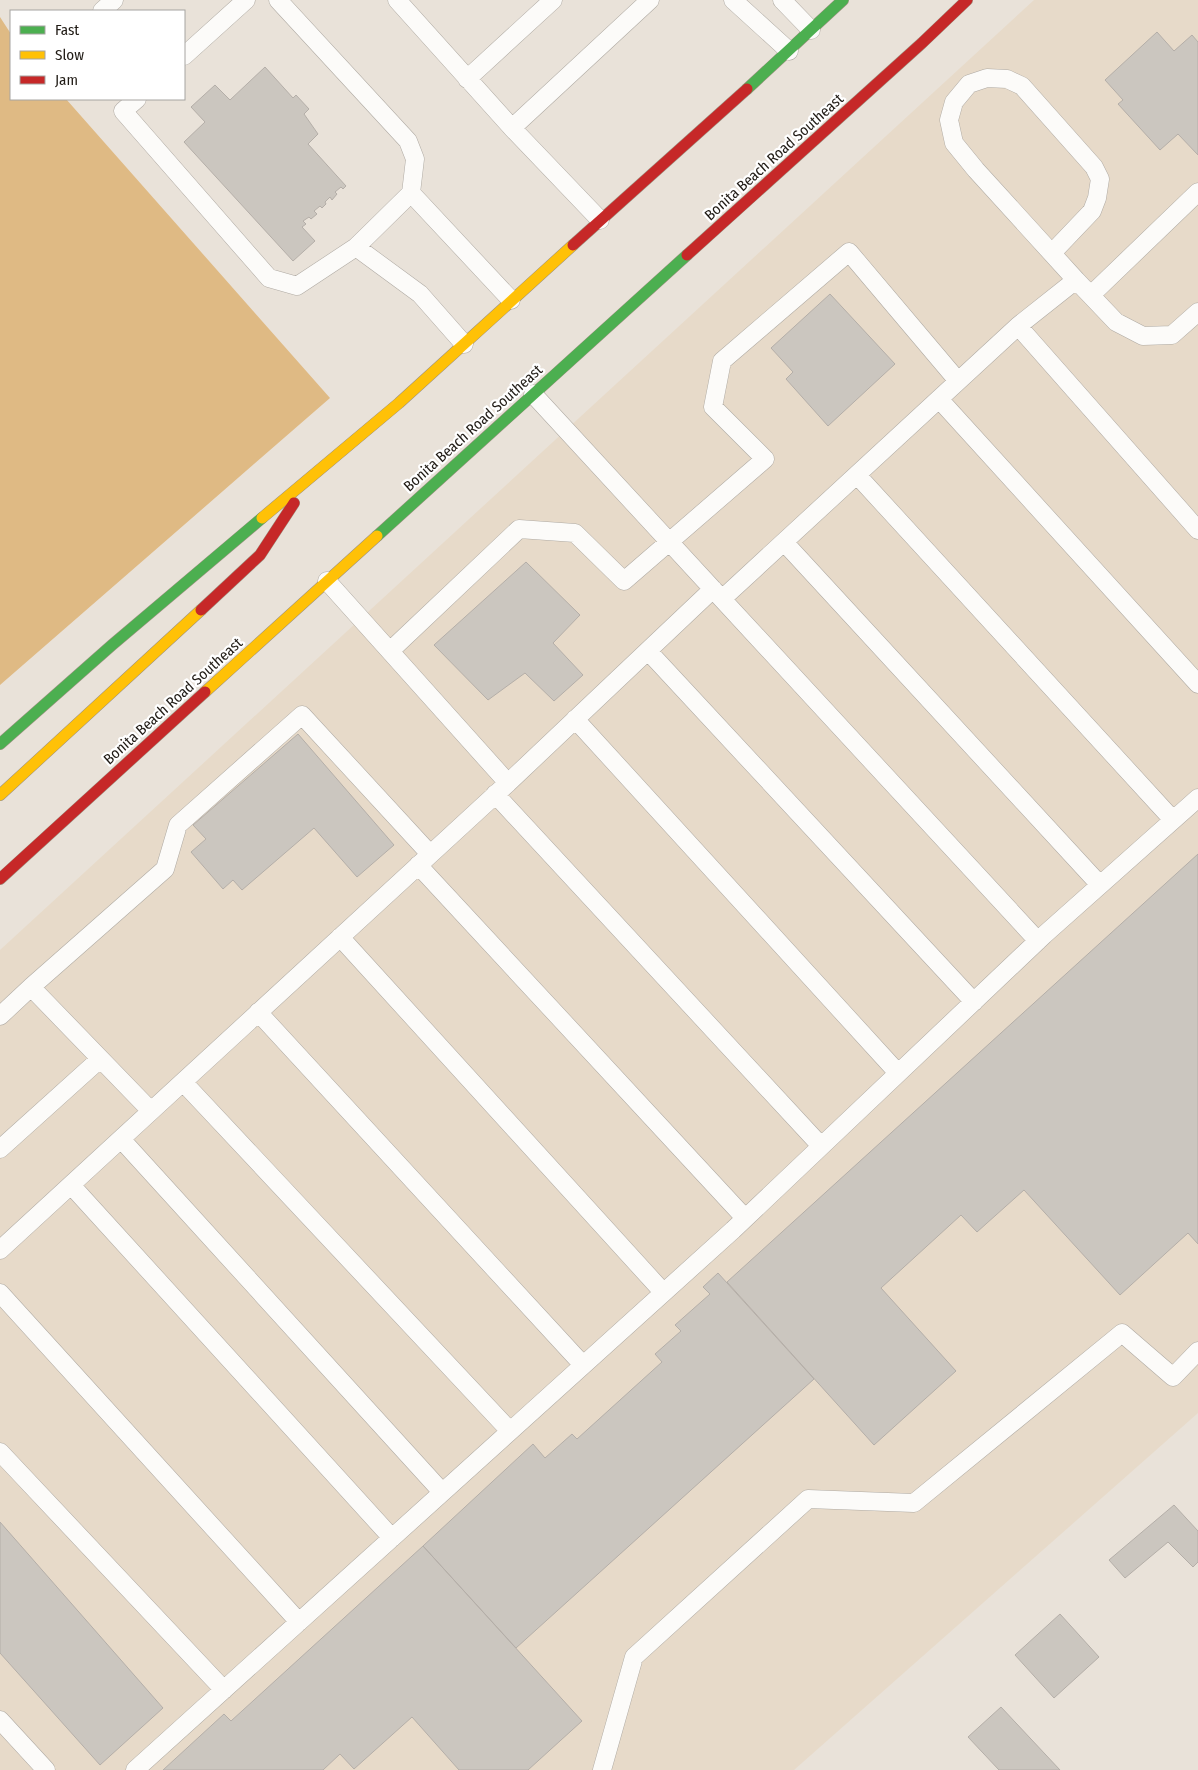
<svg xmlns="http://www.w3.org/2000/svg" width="1198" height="1770" viewBox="0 0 1198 1770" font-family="'Fira Sans Condensed',sans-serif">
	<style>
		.built { fill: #e7dac9 }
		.forest { fill: #dfba84 }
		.building { fill: #cbc6bf; stroke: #b4aea8 }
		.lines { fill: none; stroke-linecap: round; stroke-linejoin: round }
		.lane-casing { stroke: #afaaa3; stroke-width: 19 }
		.fast-casing { stroke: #9d9282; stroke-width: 12 }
		.slow-casing { stroke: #9d9282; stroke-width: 12 }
		.jam-casing { stroke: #9d9282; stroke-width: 12 }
		.lane { stroke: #fcfbf9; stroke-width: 18 }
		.fast { stroke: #4caf50; stroke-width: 11 }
		.slow { stroke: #ffc107; stroke-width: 11 }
		.jam { stroke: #c62828; stroke-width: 11 }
		.labels { text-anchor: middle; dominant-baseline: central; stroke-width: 4.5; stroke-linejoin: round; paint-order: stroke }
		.street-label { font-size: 15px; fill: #201b15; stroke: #fff }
	</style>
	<rect width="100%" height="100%" fill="#e9e2d9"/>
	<path class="built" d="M1034,0H1198V1413L794,1770H0V950Z"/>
	<path class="forest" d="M0,17L11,34V99H66L330,398L0,685Z"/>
	<path class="building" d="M1157,32L1174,51L1192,35L1198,42V155L1178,134L1160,150L1118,104L1123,100L1105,80Z
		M265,67L293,98L296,95L309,109L304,114L318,134L308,144L346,186L343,189L341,187L335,192L337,194L332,200L330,197L325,202L326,204L322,208L320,206L314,211L317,214L311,219L309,217L303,221L306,224L302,227L315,241L293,261L184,142L205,122L191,107L215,85L230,100Z
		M830,294L895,364L828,426L786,379L793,372L771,348Z
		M526,562L580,615L553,643L583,675L554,701L525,673L488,700L434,645Z
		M298,734L394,845L357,877L314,828L242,890L233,880L223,889L191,852L206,839L193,825Z
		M1198,854V1244L1188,1233L1120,1295L1024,1190L977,1232L961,1215L881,1288L956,1371L874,1445L727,1282Z
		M718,1273L814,1379L516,1648L423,1546L533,1444L545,1458L572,1434L577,1439L662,1362L655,1354L681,1331L675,1325L710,1294L703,1287Z
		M1174,1505L1198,1531V1562L1193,1567L1168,1542L1125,1578L1109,1560Z
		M0,1522L163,1708L100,1765L0,1653Z
		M423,1546L582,1721L528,1770H459L412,1717L354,1769L340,1754L323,1770H163L224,1714L231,1721Z
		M1060,1614L1099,1657L1054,1698L1015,1655Z
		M1001,1707L1060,1770H999L968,1737Z"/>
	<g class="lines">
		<g class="lane-casing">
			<path id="lane" d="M278,0L408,141L415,159L411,193L511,300
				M397,0L512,128L600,220
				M733,0L789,51
				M782,0L811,30
				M102,11L114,0
				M184,56L246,0
				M467,79L553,0
				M137,99L123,111L269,278L297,286L356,247L420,294L464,344
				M512,128L650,0
				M356,247L411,193
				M1052,253L1092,211L1097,198L1100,179L1094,167L1022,86L1007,79L987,78L969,84L954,102L949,120L954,143L976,170L1076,280
				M1091,295L1198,192
				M1018,326L1198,530
				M533,394L722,599L1018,326L1076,280L1116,322L1143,336L1172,335L1198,312
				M939,399L1198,684
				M857,475L1173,820
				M784,542L1100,885
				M722,599L1038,941
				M390,651L519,529L575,533L624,581L765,459L713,407L722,361L849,252L958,381
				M648,651L974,1002
				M575,719L898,1073
				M508,783L713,589
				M495,794L821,1146
				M418,865L745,1218
				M340,937L663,1292
				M258,1012L583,1365
				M0,1016L31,987
				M183,1082L510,1431
				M151,1111L31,987L165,869L178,825L302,715L430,854
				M121,1139L442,1492
				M0,1149L100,1059
				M71,1185L392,1538
				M0,1250L508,783L327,581
				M0,1293L299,1622
				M0,1452L224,1690
				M0,1720L46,1770
				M135,1770L733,1230L1044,935L1198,798
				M602,1770L634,1657L808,1499L914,1503L1122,1333L1173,1377L1198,1351"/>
		</g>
		<g class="fast-casing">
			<path id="fast" d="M747,89L843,0
				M377,536L687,255
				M0,744L112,645L262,518"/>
		</g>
		<g class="slow-casing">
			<path id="slow" d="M262,518L399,403L573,245
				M205,692L377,536
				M0,795L201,610"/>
		</g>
		<g class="jam-casing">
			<path id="jam" d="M573,245L747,89
				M687,255L922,43L967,0
				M201,610L260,555L294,503
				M0,879L205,692"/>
		</g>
		<use href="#lane" class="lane"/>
		<use href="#fast" class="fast"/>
		<use href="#slow" class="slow"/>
		<use href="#jam" class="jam"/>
	</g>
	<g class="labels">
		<g class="street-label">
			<text transform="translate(774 157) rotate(-42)">Bonita Beach Road Southeast</text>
			<text transform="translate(473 428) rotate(-42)">Bonita Beach Road Southeast</text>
			<text transform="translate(173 701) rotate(-42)">Bonita Beach Road Southeast</text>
		</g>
	</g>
	<rect x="10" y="10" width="175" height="90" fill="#ffffff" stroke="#a6a4a1"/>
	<rect x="20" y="26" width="25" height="8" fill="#4caf50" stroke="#a6a4a1"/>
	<text x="55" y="35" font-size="15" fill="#201b15">Fast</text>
	<rect x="20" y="51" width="25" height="8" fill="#ffc107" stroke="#a6a4a1"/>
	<text x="55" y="60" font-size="15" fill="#201b15">Slow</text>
	<rect x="20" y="76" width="25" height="8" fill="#c62828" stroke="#a6a4a1"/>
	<text x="55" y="85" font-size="15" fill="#201b15">Jam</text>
</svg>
